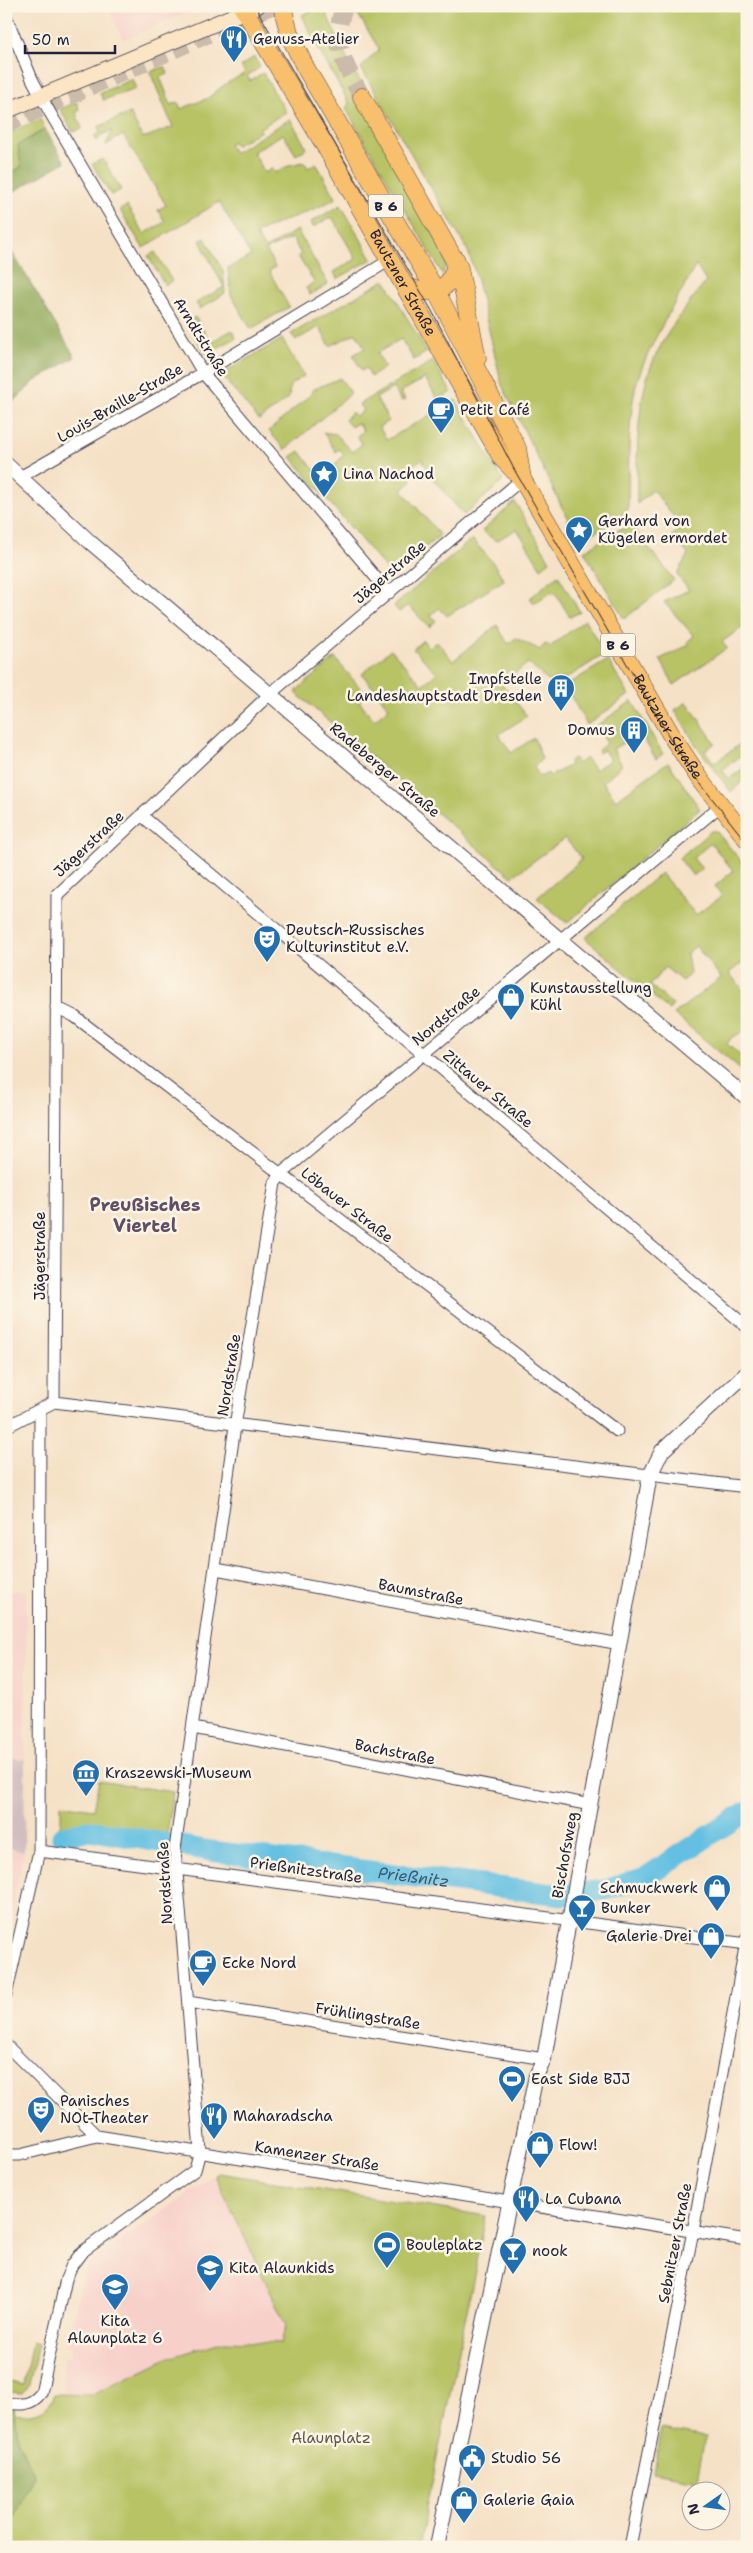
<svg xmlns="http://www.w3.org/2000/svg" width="753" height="2553" viewBox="0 0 753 2553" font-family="'Shantell Sans',sans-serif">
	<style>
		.built { fill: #f7d0c9 }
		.industrial { fill: #d2bec1 }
		.green { fill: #b7c365; stroke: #6c7250 }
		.forest { fill: #91a95a; stroke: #5a664a }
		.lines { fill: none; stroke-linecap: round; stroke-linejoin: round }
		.river { stroke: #64c0e2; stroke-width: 21 }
		.secondary-tunnel { stroke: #cbbbaa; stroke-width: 15; stroke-dasharray: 15 8; stroke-linecap: butt }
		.primary-tunnel { stroke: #cbbbaa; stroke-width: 18; stroke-dasharray: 18 9; stroke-linecap: butt }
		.minor-casing { stroke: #423f50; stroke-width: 13 }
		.tertiary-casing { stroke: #423f50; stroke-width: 16 }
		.secondary-casing { stroke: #423f50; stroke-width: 17 }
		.primary-casing { stroke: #423f50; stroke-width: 19 }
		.minor { stroke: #fff; stroke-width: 11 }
		.tertiary { stroke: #fff; stroke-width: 14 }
		.secondary { stroke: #fce5c4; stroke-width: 15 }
		.primary { stroke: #f8bf6c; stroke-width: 18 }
		.tram { stroke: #22223b; stroke-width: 1 }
		.labels { text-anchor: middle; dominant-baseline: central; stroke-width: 5; stroke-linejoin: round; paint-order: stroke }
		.shield { fill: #fcf5e5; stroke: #63616e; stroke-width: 1 }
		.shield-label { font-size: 14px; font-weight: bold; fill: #22223b }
		.poi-label { font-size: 15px; fill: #22223b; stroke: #fcf5e5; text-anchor: start }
		.street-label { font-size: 15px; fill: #22223b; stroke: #fcf5e5 }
		.park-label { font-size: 15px; fill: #565a4a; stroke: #fcf5e5 }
		.water-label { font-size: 16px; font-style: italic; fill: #395975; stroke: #fcf5e5 }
		.quarter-label { font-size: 18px; font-weight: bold; fill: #614d66; stroke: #fcf5e5 }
	</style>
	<rect width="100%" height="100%" fill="#fcf5e5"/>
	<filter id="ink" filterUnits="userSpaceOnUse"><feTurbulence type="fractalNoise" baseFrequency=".02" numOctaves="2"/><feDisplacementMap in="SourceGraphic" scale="10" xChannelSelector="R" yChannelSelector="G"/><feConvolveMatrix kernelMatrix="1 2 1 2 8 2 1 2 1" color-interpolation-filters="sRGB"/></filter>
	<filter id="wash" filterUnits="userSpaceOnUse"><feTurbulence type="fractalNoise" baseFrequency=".0096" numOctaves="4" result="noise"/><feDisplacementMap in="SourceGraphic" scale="20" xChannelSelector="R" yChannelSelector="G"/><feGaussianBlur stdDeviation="1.12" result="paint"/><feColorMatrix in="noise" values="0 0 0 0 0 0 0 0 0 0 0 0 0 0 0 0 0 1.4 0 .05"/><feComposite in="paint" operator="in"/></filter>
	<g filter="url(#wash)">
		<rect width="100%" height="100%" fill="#f5e1c6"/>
		<path class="built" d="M108,6H201L123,40Z
			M6,1591H26L25,1760L6,1758Z
			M6,1847L24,1852L9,1918L6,1917Z
			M215,2175L286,2325L281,2343L224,2341L166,2359L90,2395L65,2394L63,2384L64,2357L70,2358L73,2347L67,2345L83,2276L90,2263Z"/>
		<path class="industrial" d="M6,1758L25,1760L24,1852L6,1847Z"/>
		<path class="green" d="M323,6L345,55L366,91L445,256L446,263L443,275L346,109L349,103L315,43L302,15Z
			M353,6H747V624L722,642L727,648L674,685L660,659L689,645L687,642L694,636L664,602L689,590L677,575L688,554L672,536L682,527L653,490L637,504C637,465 636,424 645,386C654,347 681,312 706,282L696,265C676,302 652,339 638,378C627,413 629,472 628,509L625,514L579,542L502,385L476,276L468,251L361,68L379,49Z
			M254,57L260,67L247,76L250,81L263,73L286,112L260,128L261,131L235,146L233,142L229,144L234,153L290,119L307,148L296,155L283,134L253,152L265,173L273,168L276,173L290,165L304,162L308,168L316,163L336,198C311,213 282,219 256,234L265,249L297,230L328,284L310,295L306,288L314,282L298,256L301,254L292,238L266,250L275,267L269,271L289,307L251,329L231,295L228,268L251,256L219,202L143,248L120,210L127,206L144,234L165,222L158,210L166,205L123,135L106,145L112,131L103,134L97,141L94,136L100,133L98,127L130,113L142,137H146L173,127L150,72L165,66L168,74L160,77L171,105L178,102L181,109L208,98L224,85L245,73L241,66Z
			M132,79L136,89L103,100L100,93Z
			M77,102L79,110L76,112L82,129L73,132L60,109Z
			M40,119L45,129L19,145L21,167L6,177V134Z
			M103,159L121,190L111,195L92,164Z
			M341,205L372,259L337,279L334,272L356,259L332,217L313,227L311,222Z
			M205,238L223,271L225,293L200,309L196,303L224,287L200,241Z
			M155,252L172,281L165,285L148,256Z
			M385,280L427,352L414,360L401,339L377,353L385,367L371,377L366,368L362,371L353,355L365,348L356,333L330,346L319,327L296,340L291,334Z
			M195,317L211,342L232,330L236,338L206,354L187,322Z
			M282,339L304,376L290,385L289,398L259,420L222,376L223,373Z
			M433,361L451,392L438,400L425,378L401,392L405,400L401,401L393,388L376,398L389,421L379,427L387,440L456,400L503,481L464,515L433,479L422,459L405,470L412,481L402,490L440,535L392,576L291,457L300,451L314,470L316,469L321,475L329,468L331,470L344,454L339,449L336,452L323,432L336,434L352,452L362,444L357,436L363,431L358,423L351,427L345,420L352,412L356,416L363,411L359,404Z
			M340,378L351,393L285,450L269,431L311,394L312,390Z
			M515,502L550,561L541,568L517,529L496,541L482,531Z
			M632,526L674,580L624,619L584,551L619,530Z
			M472,539L494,564L504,580L447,616L439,608L431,615L436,621L429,627L408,605L399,612L394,606Z
			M558,575L580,612L570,617L556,594L552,592L534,603L530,598Z
			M585,620L605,654L565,679L548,681L528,663L502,684L527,716L499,734L511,753L534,738L542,759L534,767L540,777L548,773L550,776L570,765L569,761L574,758L578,764L586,758L595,770L610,760L604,750L599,753L598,750L607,743L596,726L632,701L663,754L656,759L640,733L613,749L622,765L603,782L616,800L668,762L700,809L567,923L537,898L582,859L565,838L512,877L297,694V690L335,658L366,695L359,701L374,720L389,708L362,674L391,649L422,685L437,673L413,649L423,640L429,648L437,641L453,661L497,625L508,644L516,638L540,650L545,644L551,646Z
			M608,660L629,695L587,725L565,686Z
			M687,702L715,743L705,751L714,763L747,739V751L722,770L729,779L747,765V777L731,792L696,745L675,710Z
			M711,831H716L747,868V959L729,973L747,994V1030L732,1037L727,1044L747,1061V1075L674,1014L721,978L696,946L687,953L690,974L682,981L665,967L650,985L673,1005L669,1010L585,938L661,873L696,915L722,896L715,886L733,871L711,843L693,858L702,869L693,876L679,858Z
			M99,1781L173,1792L167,1835L88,1824L59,1834L57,1832L61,1823V1804L93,1809Z
			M219,2173L486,2216L419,2547H6V2414C27,2415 45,2417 54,2394L90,2395L166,2359L224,2341L281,2343L286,2325L215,2175Z
			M32,2342L38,2344L29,2385L22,2393L6,2392V2381L23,2385Z
			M661,2429L705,2437L697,2480L653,2472Z"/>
		<path class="forest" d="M45,129L65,162L6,196V177L21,167L18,145Z
			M6,242L75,357L35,381L6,409Z
			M6,2406L14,2407L19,2443L34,2475L6,2537Z"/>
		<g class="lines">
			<path class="river" id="s1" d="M62,1837L89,1830L211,1851L561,1895L605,1890L646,1877L747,1811"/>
		</g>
	</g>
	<g filter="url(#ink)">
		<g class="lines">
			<path class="secondary-tunnel" d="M6,126L275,6"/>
			<path class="primary-tunnel" d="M345,6C329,40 346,67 362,97"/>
			<g class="minor-casing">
				<path id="minor" d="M6,16L32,79L49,111L203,373L389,593
					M20,477L203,373L390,260
					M141,815L747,1327
					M56,1007L74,1016L617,1431
					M54,1402L57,895L270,694L522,479
					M6,1427L54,1402L747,1487
					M216,1569L620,1644
					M193,1728L591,1805
					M39,1851L747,1944
					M6,1995L39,1851L40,1411
					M188,2002L544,2059
					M6,2045L97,2136
					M6,2155H20L97,2136L747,2240
					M6,2403C21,2405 31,2406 41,2393L66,2279L72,2265L82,2252L195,2170L200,2151L175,1849L235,1426L275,1183L282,1173L720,806
					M630,2547L693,2231L747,1937"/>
			</g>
			<g class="tertiary-casing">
				<path id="tertiary" d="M6,464L90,542L747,1098
					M437,2547L536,2076L544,2059L650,1475L662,1451L747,1373"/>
			</g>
			<g class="secondary-casing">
				<path id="secondary" d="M6,111L257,6"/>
			</g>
			<g class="primary-casing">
				<g id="primary">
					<path id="s2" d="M242,6L327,149L502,458L522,479L673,738L698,776L747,839"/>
					<path d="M282,6L290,36L305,67L436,291L517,448L522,479"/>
					<path d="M362,97L459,268L477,358"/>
					<path d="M404,285C430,298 453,292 456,260"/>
				</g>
			</g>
			<use href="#minor" class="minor"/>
			<use href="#tertiary" class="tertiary"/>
			<use href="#secondary" class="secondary"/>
			<use href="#primary" class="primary"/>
			<path class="tram" d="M255,6L432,311L515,471L671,740L696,778L747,843"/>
		</g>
	</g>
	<defs>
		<g id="restaurant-pin" transform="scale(1.4375)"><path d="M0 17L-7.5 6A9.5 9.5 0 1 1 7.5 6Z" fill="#1f6fb2" stroke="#fcf5e5"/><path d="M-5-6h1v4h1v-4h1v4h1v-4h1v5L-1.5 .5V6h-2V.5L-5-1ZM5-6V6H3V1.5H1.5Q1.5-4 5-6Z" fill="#fff"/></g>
		<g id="cafe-pin" transform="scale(1.4375)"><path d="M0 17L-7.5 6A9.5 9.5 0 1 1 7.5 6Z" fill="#1f6fb2" stroke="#fcf5e5"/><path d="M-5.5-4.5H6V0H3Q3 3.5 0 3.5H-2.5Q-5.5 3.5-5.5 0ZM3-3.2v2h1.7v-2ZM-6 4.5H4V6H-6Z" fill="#fff"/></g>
		<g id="sight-pin" transform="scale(1.4375)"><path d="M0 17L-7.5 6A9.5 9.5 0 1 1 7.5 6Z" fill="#1f6fb2" stroke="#fcf5e5"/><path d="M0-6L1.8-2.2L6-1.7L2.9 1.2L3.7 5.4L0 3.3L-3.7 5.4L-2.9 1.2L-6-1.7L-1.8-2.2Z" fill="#fff"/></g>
		<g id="building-pin" transform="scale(1.4375)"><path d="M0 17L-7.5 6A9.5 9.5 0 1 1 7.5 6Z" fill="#1f6fb2" stroke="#fcf5e5"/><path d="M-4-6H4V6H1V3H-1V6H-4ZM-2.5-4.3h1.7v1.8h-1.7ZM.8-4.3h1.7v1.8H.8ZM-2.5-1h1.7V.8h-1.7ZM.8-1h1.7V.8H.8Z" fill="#fff"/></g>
		<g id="theatre-pin" transform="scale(1.4375)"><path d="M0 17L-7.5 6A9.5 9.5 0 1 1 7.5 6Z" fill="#1f6fb2" stroke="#fcf5e5"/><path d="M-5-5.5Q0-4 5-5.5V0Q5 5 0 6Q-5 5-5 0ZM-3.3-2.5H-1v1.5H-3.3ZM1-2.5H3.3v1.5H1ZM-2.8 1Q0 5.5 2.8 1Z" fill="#fff"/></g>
		<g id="shop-pin" transform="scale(1.4375)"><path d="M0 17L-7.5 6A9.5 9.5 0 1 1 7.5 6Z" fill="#1f6fb2" stroke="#fcf5e5"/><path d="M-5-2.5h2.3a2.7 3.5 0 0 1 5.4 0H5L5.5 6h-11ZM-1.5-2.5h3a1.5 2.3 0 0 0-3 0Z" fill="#fff"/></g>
		<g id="museum-pin" transform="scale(1.4375)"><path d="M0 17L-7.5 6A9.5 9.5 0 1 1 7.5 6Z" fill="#1f6fb2" stroke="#fcf5e5"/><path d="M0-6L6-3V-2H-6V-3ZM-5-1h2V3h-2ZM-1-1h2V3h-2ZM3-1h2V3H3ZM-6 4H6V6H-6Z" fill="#fff"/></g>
		<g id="bar-pin" transform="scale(1.4375)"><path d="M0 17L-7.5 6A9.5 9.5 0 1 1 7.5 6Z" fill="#1f6fb2" stroke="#fcf5e5"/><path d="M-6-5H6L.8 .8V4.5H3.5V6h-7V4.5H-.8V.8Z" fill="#fff"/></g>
		<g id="stadium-pin" transform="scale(1.4375)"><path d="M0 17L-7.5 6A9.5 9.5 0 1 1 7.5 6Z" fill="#1f6fb2" stroke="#fcf5e5"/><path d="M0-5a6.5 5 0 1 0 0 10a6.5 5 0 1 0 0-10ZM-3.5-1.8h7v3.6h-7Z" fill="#fff"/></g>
		<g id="school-pin" transform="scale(1.4375)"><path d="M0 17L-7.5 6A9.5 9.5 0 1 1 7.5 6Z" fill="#1f6fb2" stroke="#fcf5e5"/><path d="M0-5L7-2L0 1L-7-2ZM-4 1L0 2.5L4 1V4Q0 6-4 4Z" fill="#fff"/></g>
		<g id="civic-pin" transform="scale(1.4375)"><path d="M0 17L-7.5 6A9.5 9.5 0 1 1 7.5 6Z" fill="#1f6fb2" stroke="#fcf5e5"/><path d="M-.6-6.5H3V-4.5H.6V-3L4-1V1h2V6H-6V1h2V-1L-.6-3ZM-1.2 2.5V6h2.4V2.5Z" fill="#fff"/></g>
	</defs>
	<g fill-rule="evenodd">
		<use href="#restaurant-pin" x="234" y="39"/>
		<use href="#cafe-pin" x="441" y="410"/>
		<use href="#sight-pin" x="324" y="474"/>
		<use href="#sight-pin" x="579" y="530"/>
		<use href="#building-pin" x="561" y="688"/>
		<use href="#building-pin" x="634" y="730"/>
		<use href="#theatre-pin" x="267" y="939"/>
		<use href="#shop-pin" x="511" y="997"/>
		<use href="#museum-pin" x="86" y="1773"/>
		<use href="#shop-pin" x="717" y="1888"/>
		<use href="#bar-pin" x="582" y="1908"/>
		<use href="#shop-pin" x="711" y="1936"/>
		<use href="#cafe-pin" x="203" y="1963"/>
		<use href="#stadium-pin" x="512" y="2079"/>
		<use href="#theatre-pin" x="41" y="2110"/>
		<use href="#restaurant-pin" x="214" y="2116"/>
		<use href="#shop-pin" x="540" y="2145"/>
		<use href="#restaurant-pin" x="526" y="2199"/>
		<use href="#stadium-pin" x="387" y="2245"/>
		<use href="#bar-pin" x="513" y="2251"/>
		<use href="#school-pin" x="210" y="2268"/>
		<use href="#school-pin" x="115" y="2287"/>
		<use href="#civic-pin" x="472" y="2458"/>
		<use href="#shop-pin" x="464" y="2500"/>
	</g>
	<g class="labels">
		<g class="shield">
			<rect x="368.5" y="194.5" width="35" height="23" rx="4"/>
			<rect x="600.5" y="633.5" width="35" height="23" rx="4"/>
		</g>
		<g class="shield-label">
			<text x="386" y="206">B 6</text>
			<text x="618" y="645">B 6</text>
		</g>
		<g class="poi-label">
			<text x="253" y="39">Genuss-Atelier</text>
			<text x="460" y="410">Petit Café</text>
			<text x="343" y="474">Lina Nachod</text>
			<text x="598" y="521">Gerhard von<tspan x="598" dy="17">Kügelen ermordet</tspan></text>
			<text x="542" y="679" text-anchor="end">Impfstelle<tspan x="542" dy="17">Landeshauptstadt Dresden</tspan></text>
			<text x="615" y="730" text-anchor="end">Domus</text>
			<text x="286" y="930">Deutsch-Russisches<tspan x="286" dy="17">Kulturinstitut e.V.</tspan></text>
			<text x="530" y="988">Kunstausstellung<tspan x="530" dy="17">Kühl</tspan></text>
			<text x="105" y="1773">Kraszewski-Museum</text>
			<text x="698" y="1888" text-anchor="end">Schmuckwerk</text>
			<text x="601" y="1908">Bunker</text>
			<text x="692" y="1936" text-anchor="end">Galerie Drei</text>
			<text x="222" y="1963">Ecke Nord</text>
			<text x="531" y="2079">East Side BJJ</text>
			<text x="60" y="2101">Panisches<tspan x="60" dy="17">NOt-Theater</tspan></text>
			<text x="233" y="2116">Maharadscha</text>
			<text x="559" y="2145">Flow!</text>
			<text x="545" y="2199">La Cubana</text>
			<text x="406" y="2245">Bouleplatz</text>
			<text x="532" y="2251">nook</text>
			<text x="229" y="2268">Kita Alaunkids</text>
			<text x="115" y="2321" text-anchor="middle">Kita<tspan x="115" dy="17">Alaunplatz 6</tspan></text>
			<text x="491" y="2458">Studio 56</text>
			<text x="483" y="2500">Galerie Gaia</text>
		</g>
		<g class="street-label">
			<text stroke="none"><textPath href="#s2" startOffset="320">Bautzner Straße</textPath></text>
			<text transform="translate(201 337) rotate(58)">Arndtstraße</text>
			<text transform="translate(120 403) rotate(-30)">Louis-Braille-Straße</text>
			<text transform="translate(390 572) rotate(-40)">Jägerstraße</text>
			<text stroke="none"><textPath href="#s2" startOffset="838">Bautzner Straße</textPath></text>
			<text transform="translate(385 770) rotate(40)">Radeberger Straße</text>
			<text transform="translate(89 844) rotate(-43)">Jägerstraße</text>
			<text transform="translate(446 1016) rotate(-40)">Nordstraße</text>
			<text transform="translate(488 1089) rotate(40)">Zittauer Straße</text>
			<text transform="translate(347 1205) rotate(38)">Löbauer Straße</text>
			<text transform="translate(40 1256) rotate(-90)">Jägerstraße</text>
			<text transform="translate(229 1375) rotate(-81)">Nordstraße</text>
			<text transform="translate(421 1592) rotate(11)">Baumstraße</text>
			<text transform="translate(395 1752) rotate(11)">Bachstraße</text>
			<text transform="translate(565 1855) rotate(-80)">Bischofsweg</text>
			<text transform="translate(306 1870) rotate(8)">Prießnitzstraße</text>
			<text transform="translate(165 1883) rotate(-93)">Nordstraße</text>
			<text transform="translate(368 2016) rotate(9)">Frühlingstraße</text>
			<text transform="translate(317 2156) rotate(9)">Kamenzer Straße</text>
			<text transform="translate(675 2243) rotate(-79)">Sebnitzer Straße</text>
		</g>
		<g class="park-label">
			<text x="331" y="2438">Alaunplatz</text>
		</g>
		<g class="water-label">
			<text stroke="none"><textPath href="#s1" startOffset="356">Prießnitz</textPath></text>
		</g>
		<g class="quarter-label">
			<text x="145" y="1205">Preußisches<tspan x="145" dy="21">Viertel</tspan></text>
		</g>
	</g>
	<rect width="753" height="2553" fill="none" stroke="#fcf5e5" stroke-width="25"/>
	<g transform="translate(706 2506) rotate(256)"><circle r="24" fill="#fcf5e5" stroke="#a5a1a1"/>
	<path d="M0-4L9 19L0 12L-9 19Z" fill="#1f6fb2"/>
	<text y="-8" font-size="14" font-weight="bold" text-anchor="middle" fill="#22223b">N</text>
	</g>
	<path d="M25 45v8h90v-8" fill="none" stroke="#22223b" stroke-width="2.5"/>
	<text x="32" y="45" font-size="15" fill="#22223b" stroke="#fcf5e5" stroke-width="4" paint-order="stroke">50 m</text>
</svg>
